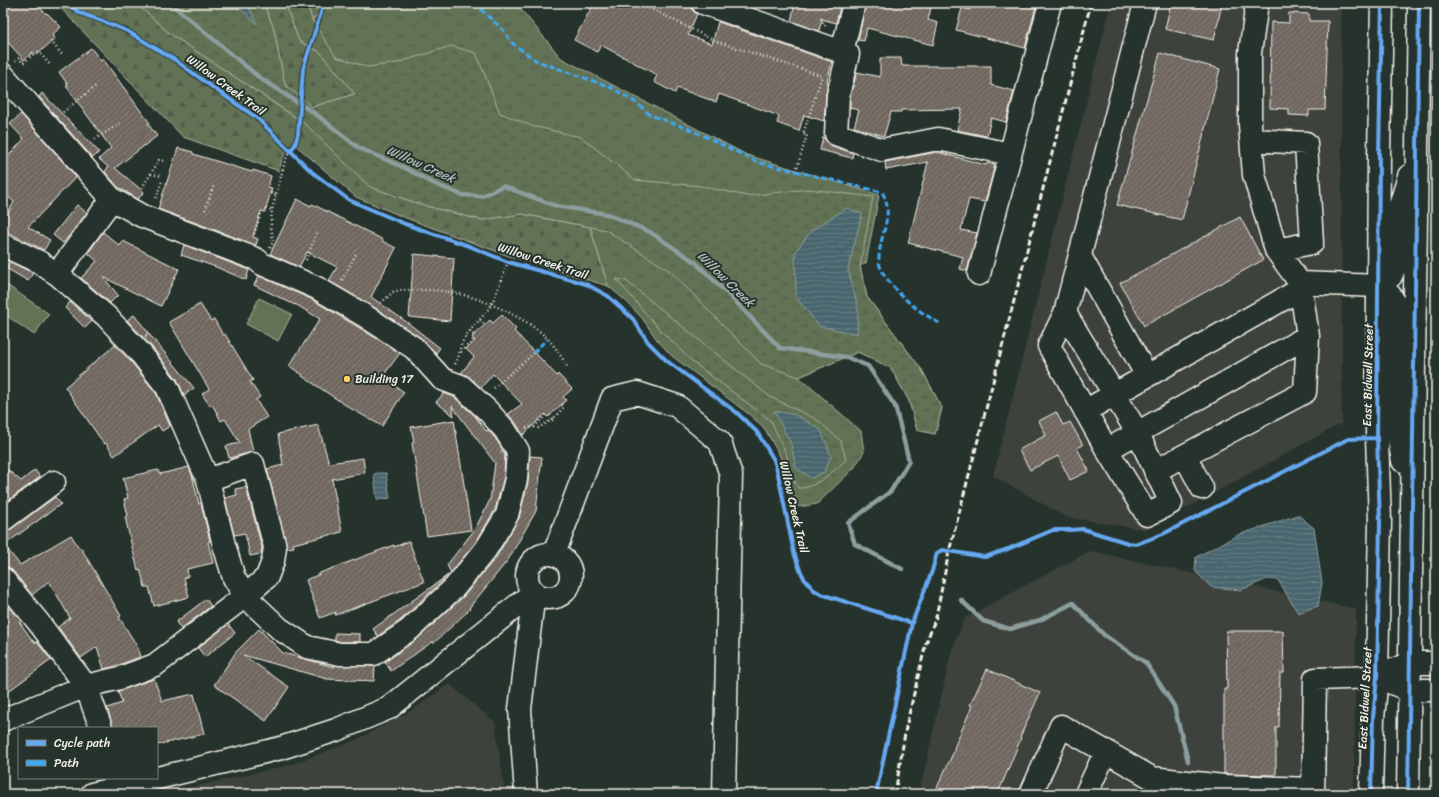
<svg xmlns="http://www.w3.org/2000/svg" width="1439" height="797" viewBox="0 0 1439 797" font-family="Sriracha,sans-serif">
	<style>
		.built { fill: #3c433c }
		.grass { fill: url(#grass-tufts); stroke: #abb29e }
		.forest { fill: url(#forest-firs); stroke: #abb29e }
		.wetland { fill: url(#wetland-marsh); stroke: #abb29e }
		.garden { fill: #627254; stroke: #abb29e }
		.water { fill: url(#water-rules); stroke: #8d9e9f }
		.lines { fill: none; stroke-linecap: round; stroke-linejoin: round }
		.stream { stroke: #8d9e9f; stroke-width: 4.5 }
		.building { fill: url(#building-hatch); stroke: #f4f1e8 }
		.minor-casing { stroke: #f4f1e8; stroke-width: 25 }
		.major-casing { stroke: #f4f1e8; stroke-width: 25 }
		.path { stroke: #f4f1e8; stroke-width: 2.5; stroke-dasharray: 1 3; stroke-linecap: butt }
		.minor { stroke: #26332d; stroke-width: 22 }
		.major { stroke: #26332d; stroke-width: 22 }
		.rail { stroke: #f4f1e8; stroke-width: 3; stroke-dasharray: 6 3; stroke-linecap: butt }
		.quiet { stroke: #3fa9f5; stroke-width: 3; stroke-dasharray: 6 3; stroke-linecap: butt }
		.cycleway-casing { stroke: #26332d; stroke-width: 6 }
		.cycleway { stroke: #66a8f1; stroke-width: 4 }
		.poi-dot { fill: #ffd166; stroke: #26332d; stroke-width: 1.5 }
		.labels { text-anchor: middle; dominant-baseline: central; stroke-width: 4; stroke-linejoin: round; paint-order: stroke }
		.street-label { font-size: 12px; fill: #f4f1e8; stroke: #26332d }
		.poi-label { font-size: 12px; fill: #f4f1e8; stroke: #26332d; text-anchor: start }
		.water-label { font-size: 13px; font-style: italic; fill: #afb9b7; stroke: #26332d }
	</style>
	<defs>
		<pattern id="grass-tufts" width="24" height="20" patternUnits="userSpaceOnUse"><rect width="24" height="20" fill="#627254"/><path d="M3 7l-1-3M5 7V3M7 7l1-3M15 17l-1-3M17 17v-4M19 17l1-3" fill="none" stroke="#545b4c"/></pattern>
		<pattern id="forest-firs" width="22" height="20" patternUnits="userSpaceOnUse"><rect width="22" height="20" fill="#627254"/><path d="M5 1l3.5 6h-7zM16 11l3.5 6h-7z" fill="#545b4c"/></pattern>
		<pattern id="wetland-marsh" width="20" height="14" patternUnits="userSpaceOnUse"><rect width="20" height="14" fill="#627254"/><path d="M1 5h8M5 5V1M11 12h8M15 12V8" fill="none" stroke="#545b4c"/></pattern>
		<pattern id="water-rules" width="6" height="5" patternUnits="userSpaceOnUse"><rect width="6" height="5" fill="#48666e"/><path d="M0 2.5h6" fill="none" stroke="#637c83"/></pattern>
		<pattern id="building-hatch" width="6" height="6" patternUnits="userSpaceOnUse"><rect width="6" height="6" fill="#706860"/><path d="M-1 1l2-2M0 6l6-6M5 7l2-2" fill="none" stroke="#857e77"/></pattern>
	</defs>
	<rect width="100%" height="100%" fill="#26332d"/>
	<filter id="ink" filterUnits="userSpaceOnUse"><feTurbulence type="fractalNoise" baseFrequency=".025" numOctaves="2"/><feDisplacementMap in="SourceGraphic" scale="8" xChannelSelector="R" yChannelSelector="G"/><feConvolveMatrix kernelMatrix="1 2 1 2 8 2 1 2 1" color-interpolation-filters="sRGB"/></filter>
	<g filter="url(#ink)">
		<path class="built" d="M1111,3H1341L1342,423L1146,530L1066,517L993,476Z
			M1090,551L1356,609L1354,794H919L952,649L965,618Z
			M449,684L495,722L505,794H162L290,765L354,741L411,711Z"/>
		<path class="grass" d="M263,3L273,26L355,94L285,3H307L312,20L329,3H342V8L377,3H510L519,7L561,58L747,155L879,195L866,263L860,266L867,297L922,370L942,408L935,434L917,430L909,401L891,368L858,352L799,377L861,431L864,452L854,468L817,504L799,507L790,497L781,458L765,429L750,415L672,356L658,341L642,318L626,301L608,286L590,227L370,187L304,123L169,33Z"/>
		<path class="forest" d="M56,3H136L169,33L304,123L371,187L422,205L481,220L522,214L590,227L608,286L509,256L406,218L356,197L293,143L282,159L279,171L183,137Z
			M263,3H285L299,41L320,52L355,94L312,107L285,85L273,26Z
			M307,3H329L312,20Z"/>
		<path class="wetland" d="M136,3H263L273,26L285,85L312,107L355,94L320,52L299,41L285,3H307L312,20L336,57L368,67L397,63L451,46L476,53L500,113L532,126L581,137L635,180L701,186L747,196L808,189L873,197L860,266L867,297L922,370L942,408L935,434L917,430L909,401L891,368L858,352L799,377L761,364L670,271L606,230L522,214L482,220L422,205L370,187L304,123L169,33Z
			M616,279L626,281L770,397L816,419L841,441L846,460C835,470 813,490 798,488L791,475L786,453L771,421L694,363L663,333Z"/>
		<path class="garden" d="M4,283L49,314L34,335L3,313V285Z
			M259,298L292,314L278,341L246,324Z"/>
		<path class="water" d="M234,3H247L257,24Z
			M847,208L862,214L848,269L858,308L857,334L819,326L796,297L795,252L812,230Z
			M774,411L796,415L821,430L831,456L824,472L811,478L796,468L791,444Z
			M378,473H386L390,498L377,500L374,474Z
			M1298,515L1314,528L1322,583L1318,606L1298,613L1278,580L1267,579L1241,590L1211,587L1195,571L1196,557L1238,535Z"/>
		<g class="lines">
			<path class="stream" d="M170,3L260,78L317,115L359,148L403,167L435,184L462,195L482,196L503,186L556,206L607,214L650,232L695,262L728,294L780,348L846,357L868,366L895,406L909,461L891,491L848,523L855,544L902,569
				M961,600L983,621L1010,629L1040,620L1073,603L1104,635L1146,663L1174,706L1188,761"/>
		</g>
		<path class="building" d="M3,3H36L46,14L47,13L61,27L52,35L55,39L36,55L33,52L24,60L3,37Z
			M594,3H691L693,11L697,14L688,35L712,44L718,22L832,62L827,81L828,82L826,94L824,121L804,115L799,131L777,123L779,116L719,94L716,102L677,88L675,93L654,82L657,75L601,45L597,52L574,40Z
			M795,3H841L836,23L822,19L819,31L791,21Z
			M866,3H932L928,20L938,23L933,45L867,28L864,41L858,40Z
			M971,3H1037L1025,48L956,30L962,8L970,10Z
			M1171,3H1222L1214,40L1165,29Z
			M1289,13L1309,14V21H1328L1325,110H1309V116L1289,115V109L1270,108L1271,22L1289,23Z
			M91,48L101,61L103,59L143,114L150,123L148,124L157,136L115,168L144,192L138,199L118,187L105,172L108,167L99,159L111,148L66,86L68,85L59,72Z
			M1160,53L1220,69L1182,220L1117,205Z
			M880,58H901L902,66H991V85L1014,91L1006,122L991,118L987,136L957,130L962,109L901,110V112H891L884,136L854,127L859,110L850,108V97L857,72L880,77Z
			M42,93L99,152L93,158L39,97Z
			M21,114L76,177L28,227L50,240L44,250L3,230V222L14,202L3,192V162L24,139L10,124Z
			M823,137L832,146L853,153L852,158L820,150Z
			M178,148L193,152V154L252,172L253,170L271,176L268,187L272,188L265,212L261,211L253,237L258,239L256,245L158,209Z
			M937,152L986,165L987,163L995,165L985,202L969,199L961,230L977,233L967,271L960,269L963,257L908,243L928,162L886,170L885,162Z
			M297,199L311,206L312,204L372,234L383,240L382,241L396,248L371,297L408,323L440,348L436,353L421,338L372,306L329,281L337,267L307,252L299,267L270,254Z
			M77,205L87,213L63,243L53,235Z
			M1240,217L1263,260L1144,326L1120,283Z
			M103,232L120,246L123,241L179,269L161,306L103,277L118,295L110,303L81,278L97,261L88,253Z
			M184,245L249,270L246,280L216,267L181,255Z
			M414,254L454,258L450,321L409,317Z
			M10,262L33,273L28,281L6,268Z
			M259,276L311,299L358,327L400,353L383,376L392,382L391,383L404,392L382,426L350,408L302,376L303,375L289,366L320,319L295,304V305L254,285Z
			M70,302L92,321L85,328L65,308Z
			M200,304L211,321L214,319L223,335L225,334L253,380L250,382L260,397L256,400L267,417L248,429L253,452L229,458L226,446L240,443L225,419L221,421L212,404L210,406L202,394L209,389L169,322Z
			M134,315L148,332L145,337L149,334L194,388L184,395L177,379L152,347L127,320Z
			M502,315L516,329L514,331L540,358L557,376L558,374L572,389L563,397L566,400L548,417L545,414L523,435L516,423L508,414L522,404L493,374L481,388L469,377L461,373L474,357L466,349L475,341L472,337L490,320L493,323Z
			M115,345L132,363L156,393L170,426L162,431L158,425L114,456L106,443L104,444L65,387Z
			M444,393L454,397L475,416L486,431L488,430L495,438L503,450L500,452L505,454L504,477L495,510L476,542L451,573L447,565L475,529L490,500L495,463L452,406L454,416L436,402Z
			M1056,412L1063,425L1070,422L1083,445L1077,448L1089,471L1070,480L1058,456L1030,470L1019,450L1046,435L1039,421Z
			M454,420L471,530L427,536L412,443L414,442L411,427Z
			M318,425L329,463L363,458L365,473L332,479L342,532L293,544L294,547L287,548L267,469L283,465L278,434Z
			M530,456L542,457L536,511L508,560L469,608L470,609L434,643L432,642L391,671L385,662L417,639L464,596L497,556L519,518L528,482Z
			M3,466L21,481L35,470L40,477L3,504Z
			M189,467L192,475L199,504L201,503L210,541L208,542L213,563L187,569L188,576L184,578L189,597L154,606L149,587H145L140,569L138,570L133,551L125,517L128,516L124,499L128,498L123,478L158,470L160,474Z
			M246,487L262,548L261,554L250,556L245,533L234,535L225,498L237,495L235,489Z
			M55,497L61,504L4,545L20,565L71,535L79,548H81L121,616L119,617L137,646L140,657L116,666L104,669L97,647L81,658L58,627L70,618L49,581L32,595L13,571L8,567H3V532L10,530Z
			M409,541L424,582L335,615L336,612L320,618L306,580L320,574V573L394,545V547Z
			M448,575L401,620L378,636L373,629Z
			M3,599L33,641H34L36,643L37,642L51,660L3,695Z
			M206,599L211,606L181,629L176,622Z
			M228,624L235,633L205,657L198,648Z
			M259,629L283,653L334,667V665L375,666L374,681L327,679L243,655L289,687L266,721L214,685L236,652Z
			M1226,631H1283L1284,673H1280L1279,727H1276V775L1224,774V689H1227Z
			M335,633L360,634V642H341L335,640Z
			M987,669L1040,693L1020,737L1021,738L1002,784L997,794H934L955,749L954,748L972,706L970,705Z
			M154,679L162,701L194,694L204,734L157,745V728H113L107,708L122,703L118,691Z"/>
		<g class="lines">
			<g class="minor-casing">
				<path id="minor" d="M703,3L848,54L838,95L836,134L882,150L938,139L1010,154
					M1257,3L1250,53V125L1254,175L1276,250L1300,283
					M842,52L854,3
					M3,75L112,199L142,216L256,259L262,264L317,288L365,316L414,348L442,379L461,386L488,411L505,430L518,451L516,479L507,515L486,549L455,587L409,630L374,654H340L307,647L280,629L245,596L234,578L224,545L208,480L167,387L142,355L106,316L57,274L39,262L3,245
					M1252,140L1306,143L1312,243L1276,250
					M1080,256L1147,376
					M57,274L112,199
					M979,274L1050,3
					M1065,313L1145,3
					M1085,411L1301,289
					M1107,450L1049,346L1065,313L1137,432L1171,503L1147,515L1107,450L1308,336L1300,283L1379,286
					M1185,456L1202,488
					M1155,471L1305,392L1308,336
					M3,520L54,482
					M554,554L612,399L637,393L677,406L720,442L731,475L724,794
					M527 576a22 22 0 1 1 44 0a22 22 0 1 1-44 0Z
					M3,579L39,623L86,686L101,728
					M1392,683L1409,690H1436
					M3,720L86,686L120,678L155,665L245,596L267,577L273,561L275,547L253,464L208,480
					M92,794L281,748L336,730L389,708L534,592L520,709L526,794
					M1031,794L1061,726L1152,778L1223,786L1313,789
					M1086,794L1106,751
					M1313,794L1315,679L1377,677L1410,663H1436"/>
			</g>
			<g class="major-casing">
				<path id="major" d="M1403,461L1394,413L1397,314C1394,298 1392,295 1379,286L1391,276L1396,264L1398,213L1409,176
					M1371,794L1373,718L1377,677L1380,521L1377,438L1379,154L1382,3
					M1408,794L1419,3"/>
			</g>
			<path class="path" d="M642,4L715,41L823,76
				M3,7L6,4
				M821,18L826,27
				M51,41L63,56
				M38,51L51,66
				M15,61L19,58L23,63L35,53
				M63,112L96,86
				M95,139L122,122
				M796,171L807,135L803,134L822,76L823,77
				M151,174L161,176
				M142,188L159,160L166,161
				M271,193L276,195
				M156,198L162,181
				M266,208L272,210
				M205,210L214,185
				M254,234L262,211
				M270,248L273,242L271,224L272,210L285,161L290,151
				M306,260L317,232
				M342,280L357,252
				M381,303L393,292L400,290C417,290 437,289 455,293C482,298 527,318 547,338C556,347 562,358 568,368
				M480,320L485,325
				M470,331L474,335
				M461,352L474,339
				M455,364C461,355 458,350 463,341C470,328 483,318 491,305C498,291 502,276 508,262
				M494,388L534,353
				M550,415L553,419
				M534,427L546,415
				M526,428L533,427L538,428L552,420L564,407L561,404"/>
			<use href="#minor" class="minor"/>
			<use href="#major" class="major"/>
			<path class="rail" d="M895,794L906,727L926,643L936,617L949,552L1091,3"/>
			<path class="quiet" d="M474,3L504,31L512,43L537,61L610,87L637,103L650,115L694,131L757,162L882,192C895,213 880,234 879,257C879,260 879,264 880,266C882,273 887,279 891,284C906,302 921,313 941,324
				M534,353L535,351L547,339"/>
			<g class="cycleway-casing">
				<path id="cycleway" d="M66,3L80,13L105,22L127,31L175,60L212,87L257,118L312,172L349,200L405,224L469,246L508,262L586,284L608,296L633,319L648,342L667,361L736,412L757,432L774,460L778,474L794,553L800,570L805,580L814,590L821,594L912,623
					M290,151L295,145L298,134L303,69L324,3
					M876,794L912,623L932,571L937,553L942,550L985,557L1008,549L1053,530H1070L1083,529L1128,543L1137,544L1163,534L1348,439L1377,438
					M1371,794L1373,718L1377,677L1380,521L1377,438L1379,154L1382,3
					M1408,794L1419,3"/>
			</g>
			<use href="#cycleway" class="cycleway"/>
		</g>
	</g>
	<circle class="poi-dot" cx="347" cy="379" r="4"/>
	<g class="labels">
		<g class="street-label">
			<text transform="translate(226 85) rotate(36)">Willow Creek Trail</text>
			<text transform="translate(543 261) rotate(18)">Willow Creek Trail</text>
			<text transform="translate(1368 375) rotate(-89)">East Bidwell Street</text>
			<text transform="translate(794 507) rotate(77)">Willow Creek Trail</text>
			<text transform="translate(1365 698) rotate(-87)">East Bidwell Street</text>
		</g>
		<g class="poi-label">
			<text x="355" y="379">Building 17</text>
		</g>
		<g class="water-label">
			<text transform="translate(421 164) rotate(24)">Willow Creek</text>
			<text transform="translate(726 279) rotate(44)">Willow Creek</text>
		</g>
	</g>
	<rect width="1439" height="797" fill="none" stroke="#26332d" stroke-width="16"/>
	<rect x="8" y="8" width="1423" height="781" fill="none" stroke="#f4f1e8" stroke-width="1.5" filter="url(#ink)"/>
	<rect x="18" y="727" width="140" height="52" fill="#26332d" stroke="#787f78"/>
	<rect x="26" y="740" width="20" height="6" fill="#66a8f1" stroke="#787f78"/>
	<text x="54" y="747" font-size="12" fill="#f4f1e8">Cycle path</text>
	<rect x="26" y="760" width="20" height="6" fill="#3fa9f5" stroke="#787f78"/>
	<text x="54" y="767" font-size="12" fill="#f4f1e8">Path</text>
</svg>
